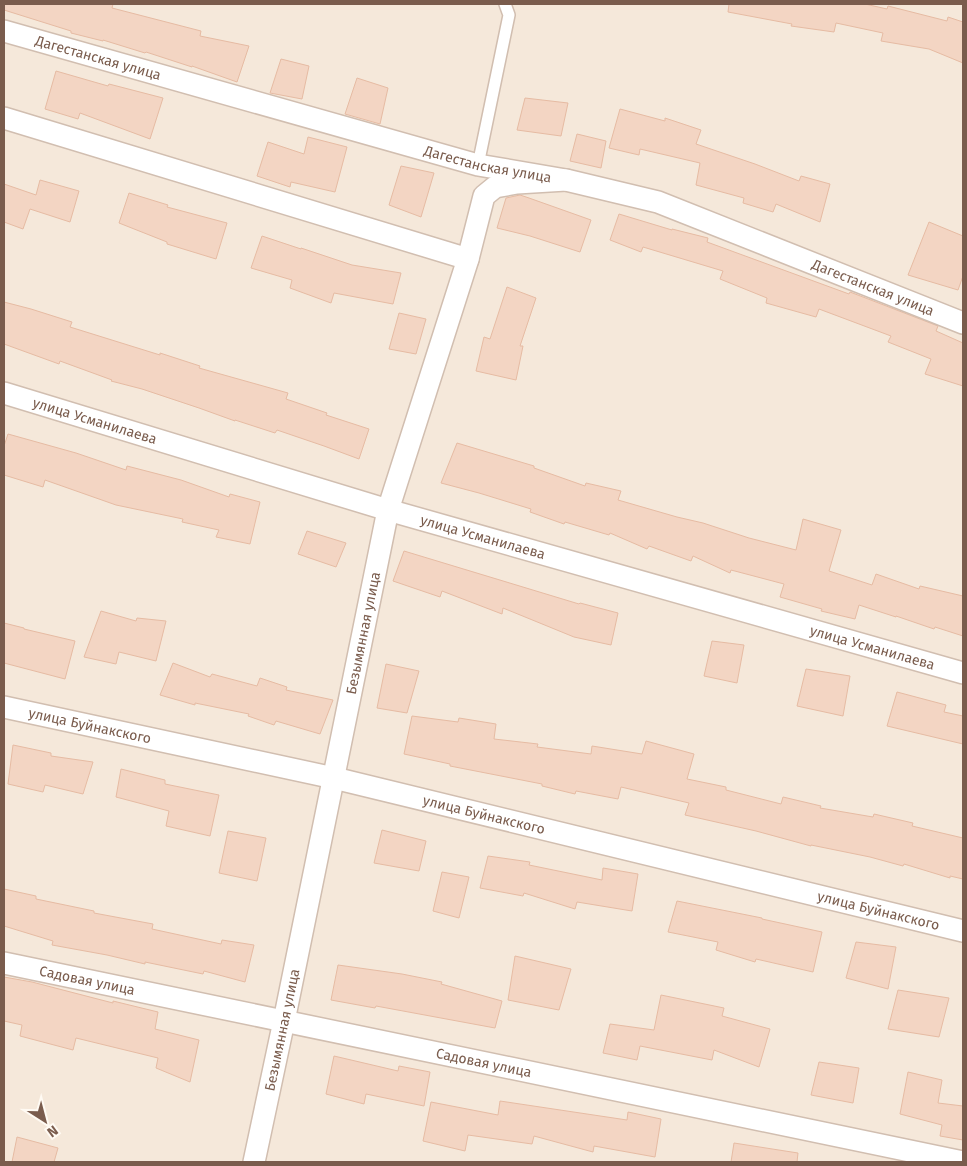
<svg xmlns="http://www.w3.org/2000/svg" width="967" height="1166" viewBox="0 0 967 1166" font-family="'Fira Sans',sans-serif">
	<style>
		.residential { fill: #f5e8da }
		.building { fill: #f3d5c3; stroke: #e6bba3 }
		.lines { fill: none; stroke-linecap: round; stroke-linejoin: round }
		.service-casing { stroke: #d1beb0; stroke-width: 14 }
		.minor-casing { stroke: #d1beb0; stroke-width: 24 }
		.service { stroke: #fff; stroke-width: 11 }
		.minor { stroke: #fff; stroke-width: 21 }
		.labels { text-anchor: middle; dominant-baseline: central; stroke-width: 5; stroke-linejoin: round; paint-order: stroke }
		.street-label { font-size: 14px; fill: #7a5c4d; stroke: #fffaf3 }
	</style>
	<rect width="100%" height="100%" fill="#fdf6ec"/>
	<path class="residential" d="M4,4H963V1162H4Z"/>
	<path class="building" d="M4,4H113L112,8L201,31L200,36L249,46L237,82L192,66V67L146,52L145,53L103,40V41L71,33V31L4,10Z
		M729,4H865L887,9L888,6L947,21L948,17L963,22V63L929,49L881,41L883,33L836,23L834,32L791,26L792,24L728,12Z
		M281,59L309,66L302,99L270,93Z
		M56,71L108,86L109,84L163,98L150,139L80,113L78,119L45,109Z
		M357,78L388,88L380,124L345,114Z
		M525,98L568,103L561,136L517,130Z
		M620,109L665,121V118L701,130L696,144L755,164L799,181L801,176L830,184L820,222L776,204L773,212L743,203L744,198L696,185L700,163L640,149L639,155L609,148Z
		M577,134L606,141L601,168L570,161Z
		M308,137L347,147L335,192L291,182L290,187L257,176L268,142L304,154Z
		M401,166L434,173L421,217L389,205Z
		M40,180L79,191L70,222L30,209L23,229L4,222V184L36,195Z
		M129,193L168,205L167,207L227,223L216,259L167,244V242L119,223Z
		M520,195L529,198L591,220L580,252L530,236L497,228L506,198Z
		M619,214L672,230V229L708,238L707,242L849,294L850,292L938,326L936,331L963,343V386L925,374L931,359L888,342L891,336L819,309L816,317L766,303L767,298L720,279L723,271L643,247L641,252L610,240Z
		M929,222L963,236V276L958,290L908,275Z
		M262,236L301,249V248L352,265L401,273L393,304L334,293L331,303L290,288L292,280L251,268Z
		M507,287L536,298L520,346H523L516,380L476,371L484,337L490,339Z
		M4,302L31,309L72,322L70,327L160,355V353L200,366L199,368L288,393L286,399L327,413L326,415L369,429L359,459L324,446L277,430L275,433L235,420V421L199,408L142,389L111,381L112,380L60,361L59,364L4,344Z
		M399,313L426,319L416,354L389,349Z
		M8,434L76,453L126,470L127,466L181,480L229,497L230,494L260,502L250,544L216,537L219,530L182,522L183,519L116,505L45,480L43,487L4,475V446Z
		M457,443L534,466V468L585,486L586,483L621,491L618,500L677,517L703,523L749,538L796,550L803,519L841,530L829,571L872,585L876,574L919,589L920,586L963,596V636L935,627L934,629L896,616V617L859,605L855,619L821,611L822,609L780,597L784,584L731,570L730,573L693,556L691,561L649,546L647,549L610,533L609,535L565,522L564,524L530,512L531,509L479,493L441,483Z
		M307,531L346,543L336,567L298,554Z
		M404,551L579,604L580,603L618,613L611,645L574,637L503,608L502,614L442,591L440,597L393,581Z
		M101,611L136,621L137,618L166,621L156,661L119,652L116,664L84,657Z
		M4,623L24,628V629L75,641L65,679L4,663Z
		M712,641L744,645L737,683L704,676Z
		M173,663L210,677L212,674L257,686L260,678L287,687L286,690L333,700L320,734L276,721L274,725L248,716L249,714L195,703V705L160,695Z
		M386,664L419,671L407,713L377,708Z
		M806,669L850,676L843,716L797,706Z
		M897,692L946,705L944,712L963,716V744L887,726Z
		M412,716L458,722L459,718L496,724L494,739L538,744L537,747L591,754L592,746L642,754L646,741L694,754L687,779L726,787V790L781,804L783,797L821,806L820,808L873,817L874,814L913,823L912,826L963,838V879L950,876V878L904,864L903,866L870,857L811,845V846L756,831L685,815L689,803L621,787L618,799L576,791L575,794L542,786V784L450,766V764L404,754Z
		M13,745L51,753V756L93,762L83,794L45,785L43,792L8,784Z
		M121,769L165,780V784L219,795L210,836L166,826L169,811L116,797Z
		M382,830L426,841L419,871L374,863Z
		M228,831L266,838L257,881L219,873Z
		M488,856L530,862L529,865L602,880L603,868L638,874L632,911L577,902L575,909L524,893L523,896L480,888Z
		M442,872L469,877L459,918L433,911Z
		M4,889L36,896V899L94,911V913L153,924L152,929L221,944L222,940L254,945L245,982L204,971L203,974L145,962V964L107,955L52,945L53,941L4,926Z
		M677,901L762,918V919L822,932L813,972L756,959L755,962L716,950L718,942L668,932Z
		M856,942L896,947L888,989L846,978Z
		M515,956L571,969L559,1010L508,1000Z
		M338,965L402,974L442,982L441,984L502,1001L495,1028L376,1006L375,1008L331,1000Z
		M4,977L32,982L113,1003V1001L158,1012L155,1029L199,1040L190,1082L156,1068L158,1058L76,1038L73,1050L20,1036L22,1025L4,1021Z
		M898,990L949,998L939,1037L888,1029Z
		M661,995L724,1008L722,1016L770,1029L759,1067L714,1050L712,1060L640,1046L637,1060L603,1053L610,1024L654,1030Z
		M334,1056L398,1071L399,1066L430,1072L424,1106L366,1094L364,1104L326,1094Z
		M819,1062L859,1068L853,1103L811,1095Z
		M908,1072L942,1080L938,1103L963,1106V1140L940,1136L942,1125L900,1114Z
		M500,1101L627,1120L628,1112L661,1119L655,1157L594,1146L593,1152L534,1136L532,1144L468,1135L465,1151L423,1141L431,1102L498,1115Z
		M17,1137L58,1148L54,1162H12Z
		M734,1143L798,1153L797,1162H731Z"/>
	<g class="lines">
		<g class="service-casing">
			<path id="service" d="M478,165L509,15L505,4"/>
		</g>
		<g class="minor-casing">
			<g id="minor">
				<path id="s1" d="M4,31L478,165L566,180L658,202L963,323"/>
				<path d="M4,118L468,259"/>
				<path id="s2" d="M4,393L388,510L963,673"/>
				<path id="s3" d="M4,707L334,778L963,931"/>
				<path id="s4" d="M4,963L963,1162"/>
				<path id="s5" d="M254,1162L284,1021L388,510L468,259L484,196L495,187L517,183L566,180"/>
			</g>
		</g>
		<use href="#service" class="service"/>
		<use href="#minor" class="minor"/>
	</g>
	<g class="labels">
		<g class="street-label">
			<text stroke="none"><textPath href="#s1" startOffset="98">Дагестанская улица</textPath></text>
			<text stroke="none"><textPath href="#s1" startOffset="502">Дагестанская улица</textPath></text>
			<text stroke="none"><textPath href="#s1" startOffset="908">Дагестанская улица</textPath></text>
			<text stroke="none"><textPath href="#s2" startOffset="95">улица Усманилаева</textPath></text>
			<text stroke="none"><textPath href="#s2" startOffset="500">улица Усманилаева</textPath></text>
			<text stroke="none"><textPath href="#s5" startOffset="540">Безымянная улица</textPath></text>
			<text stroke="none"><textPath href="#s2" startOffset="905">улица Усманилаева</textPath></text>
			<text stroke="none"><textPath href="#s3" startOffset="88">улица Буйнакского</textPath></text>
			<text stroke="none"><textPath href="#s3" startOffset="492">улица Буйнакского</textPath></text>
			<text stroke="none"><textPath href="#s3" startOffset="898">улица Буйнакского</textPath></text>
			<text stroke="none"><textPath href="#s4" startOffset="85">Садовая улица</textPath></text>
			<text stroke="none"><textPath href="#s5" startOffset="135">Безымянная улица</textPath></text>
			<text stroke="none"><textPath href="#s4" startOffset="490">Садовая улица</textPath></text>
		</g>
	</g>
	<rect width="967" height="1166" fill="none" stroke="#7a5c4d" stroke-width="10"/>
	<g transform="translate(45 1121) rotate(144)" stroke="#fffaf3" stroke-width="4" paint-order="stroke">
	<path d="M0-4L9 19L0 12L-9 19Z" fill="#7a5c4d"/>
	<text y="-8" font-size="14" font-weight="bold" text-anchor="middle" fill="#7a5c4d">N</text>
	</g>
</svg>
